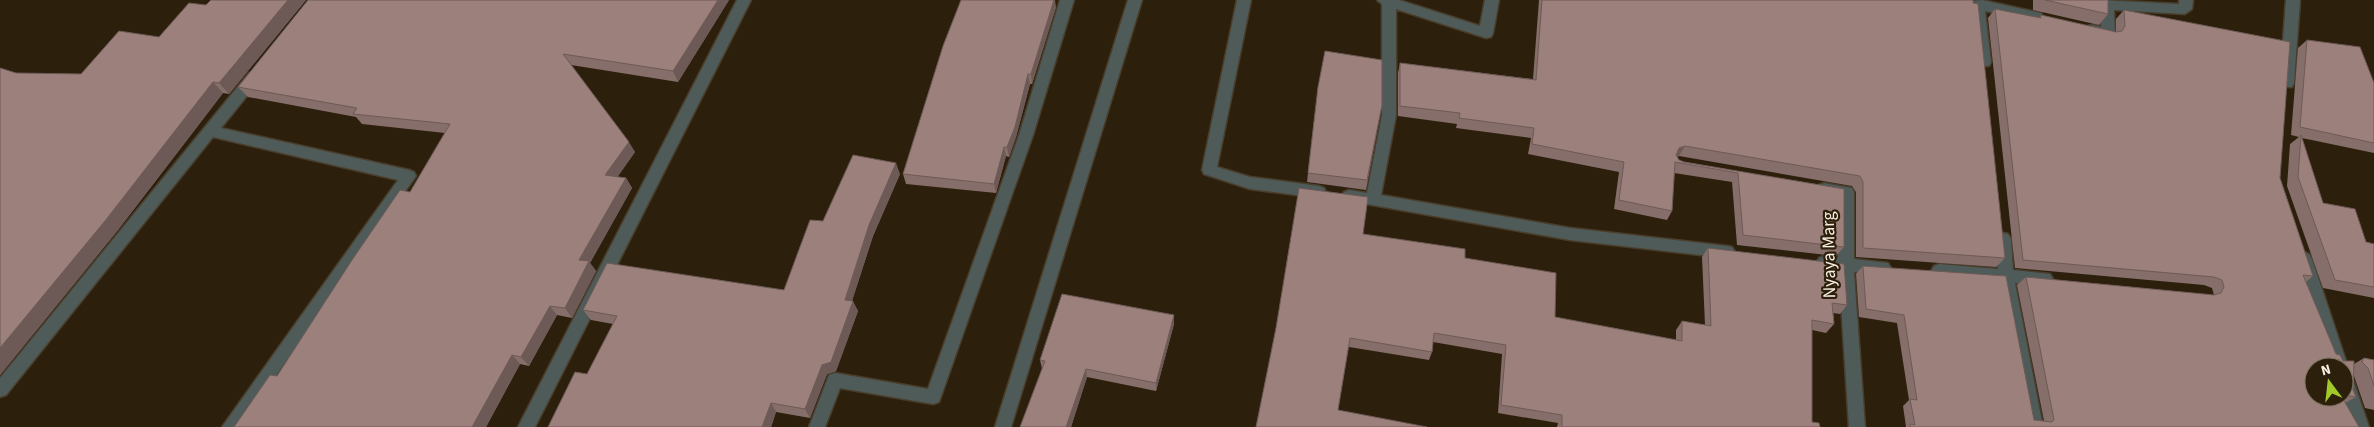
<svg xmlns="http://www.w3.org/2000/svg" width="2374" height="427" viewBox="0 0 2374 427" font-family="'Source Sans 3',sans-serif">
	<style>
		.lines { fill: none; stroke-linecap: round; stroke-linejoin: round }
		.minor-casing { stroke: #493d2b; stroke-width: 3 }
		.minor { fill: #4f5b58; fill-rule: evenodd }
		.wall { fill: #866e6a; fill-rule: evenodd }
		.shaded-wall { fill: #6d5a56 }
		.building { fill: #9c807b; stroke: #6d5a56 }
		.labels { text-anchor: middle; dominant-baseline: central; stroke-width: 4.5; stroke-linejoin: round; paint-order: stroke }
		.street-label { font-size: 18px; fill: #fbf2e6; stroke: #2c1f0c }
	</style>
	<rect width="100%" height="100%" fill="#2c1f0c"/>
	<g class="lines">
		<g class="minor-casing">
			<path id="minor" d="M737,0H751L535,427H518Z
				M1060,0H1074L1033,135L939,402L933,404L840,388L825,427H809L829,375L835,373L928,389L1019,135Z
				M1128,0H1142L1011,427H995Z
				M1237,0H1251L1217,167L1250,177L1319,186L1324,188L1326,192L1324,196L1319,198L1250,189L1204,174L1202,170Z
				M1377,0H1399L1480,26L1485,0H1499L1493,33L1491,37L1486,38L1396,9V115L1381,195L1570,228L1727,246L1732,247L1735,252L1732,257L1727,258L1570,240L1344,200L1342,196L1344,192L1349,190L1367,193L1382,115V4Z
				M1982,0L2036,12L2041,13L2043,17L2041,21L2036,22L1985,11L1991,62L1989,66H1979L1977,62L1971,4L1973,1Z
				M2100,0L2179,4V0H2193L2192,9L2185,14L2114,10L2115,34L2113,38L2108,39L2088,34L2086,30L2088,26L2093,25L2101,27Z
				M2286,0H2300L2294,83L2292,87H2282L2280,83Z
				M254,72L259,73L261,77L259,81L221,128L409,170L414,172L416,176L240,427H222L398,180L213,137L6,395L0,397V378L249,73Z
				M1824,183L1852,188L1854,192V259L1888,263L1891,268L1888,273L1883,275L1854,272L1865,427H1849L1839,271L1819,268L1816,263L1819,258L1824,256L1838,258L1839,197L1819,193L1817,189L1819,185Z
				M2003,233L2008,234L2011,239L2013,270L2050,274L2053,279L2050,284L2045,286L2015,283L2043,427H2027L1999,282L1939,278L1934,276L1931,271L1934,266L1939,264L1998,269L1995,239L1998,234Z
				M2304,252L2309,254L2312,259L2348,367L2346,371L2352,377L2369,427H2353L2343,397L2344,367H2332L2296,259L2299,254Z"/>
		</g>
		<use href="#minor" class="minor"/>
	</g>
	<path class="wall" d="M211,0H306L229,94L223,93L118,230L0,375V68L16,73L81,74L159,37L206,5Z
		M729,0L678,82L571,65L635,152L617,177L626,178L632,188L590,263L596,271L572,318L557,315L529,366L520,364L486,427H234L277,376L410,192L445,133L362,124L356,117L248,97L238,87Z
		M1539,0H1973L2005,258L1996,267L1856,257V192L1852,186L1679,156L1677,157L1679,160L1684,162L1844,189V247L1836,256L1737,245L1732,182L1674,173L1672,211L1667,220L1614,209L1619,172L1528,154L1531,138L1456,128L1457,124L1398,116V73L1400,63L1533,79Z
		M2033,0H2108V14L2099,25L2033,10Z
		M1056,7L1032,84H1030L1016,137L1009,157L1006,156L996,193L906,184L903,174Z
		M1995,9L2039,18L2041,15L2116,32V19L2124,10L2280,178L2313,276L2306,282L2336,354L2343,361L2354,364L2364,358L2374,360V410L2365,408L2354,376L2353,390L2356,397L2345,403L2359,427H1906L1903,406L1909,400L1897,323L1859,317L1856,274L1863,266L2034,420L2044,421L2017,285L2026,277L2214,295L2212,288L2204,285L2015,268L1988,18ZM2344,367V397H2314Z
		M2307,40L2374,83V153L2302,138L2323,203L2366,242L2374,244V298L2323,288L2287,186L2290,144L2299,137L2291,135L2298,48Z
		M1318,87L1382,105L1366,190L1307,182Z
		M900,174L873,236L852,301L858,311L836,371L827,374L810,418L776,412L771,427H548L587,374L613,324L591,320L583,310L784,290L823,221Z
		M1363,234L1465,258L1555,317L1676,340V330L1682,321L1705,325L1702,257L1708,248L1847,305L1840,314L1833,313L1834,324L1826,333L1812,330V422L1820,427H1557L1558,423L1498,413L1502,354L1433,342L1432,352L1429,360L1349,347L1256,427Z
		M1174,324L1156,391L1087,377L1071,427H1020L1042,369L1040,360Z"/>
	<path class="shaded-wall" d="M288,0H306L229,94L219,83Z
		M718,0H729L678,82L673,71Z
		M1054,0H1055L1056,7L1032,84L1031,74Z
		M1028,74L1030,84L1016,137L1009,157L1007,147Z
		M213,82L223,93L118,230L0,375V348Z
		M629,142L635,152L612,185L605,175Z
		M1685,146L1679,156L1673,158L1679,148Z
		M1004,147L1006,156L996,193L994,184Z
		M896,163L900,174L873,236L849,310L845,300L869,225Z
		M626,178L632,188L590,263L596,271L572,318L565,308L579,260Z
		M853,301L858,311L836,371L827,374L810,418L805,409L822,365Z
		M550,306L557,315L529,366L521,357Z
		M1174,315V324L1156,391V383Z
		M512,355L520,364L486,427H472Z
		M1086,369L1087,377L1071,427H1066Z
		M771,403L776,412L771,427H762Z"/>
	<path class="building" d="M211,0H288L219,83L213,82L105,221L0,348V68L16,73L81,74L119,31L159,37L189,3L206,5Z
		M308,0H718L673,71L563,54L629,142L605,175L626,178L579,260L589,261L565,308L550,306L521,357L512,355L472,427H234L270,375L277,376L352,260L400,190L410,192L450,124L353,114L357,108L238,87Z
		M961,0H1054L1031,74H1028L1015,127L1007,147H1004L994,184L903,174L943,46Z
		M1542,0H1973V3L1978,4L2005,258L1863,248V182L1860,176L1685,146L1679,148L1676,155L1679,160L1684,162L1844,189V247L1743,235L1738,173L1675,162L1672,211L1619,200L1624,162L1532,144L1534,128L1459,118L1460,113L1400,106V63L1536,80Z
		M2045,0H2108V14Z
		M1995,9L2041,18V15L2116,32L2122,31L2125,26L2124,10L2290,42L2280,178L2313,276L2303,275L2336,354L2340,355L2343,361H2354L2353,390L2356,397L2344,395V367H2314V397H2342L2359,427H1910V424L1915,425L1910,399L1917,400L1904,315L1866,309L1863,266L2006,276L2034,420L2052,422L2054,420L2026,277L2214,295L2221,293L2224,287L2222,280L2214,277L2023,260Z
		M2307,40L2360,47L2374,83V143L2300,127Z
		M1325,51L1382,60V105L1367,180L1308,173L1318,87Z
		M2301,135L2323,203L2355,209L2366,242L2374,244V287L2335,280L2298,177Z
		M853,155L896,163L869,225L845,300L853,301L831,362L822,365L805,409L771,403L762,427H548L575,372L587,374L617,316L583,310L607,263L784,290L810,220L823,221Z
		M1299,188L1368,197L1363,234L1465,249V258L1556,273L1555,317L1682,341V321L1711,326L1708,248L1844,264L1847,305L1832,303L1834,324L1812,320V422L1819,423L1820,427H1562V415L1501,405L1506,345L1434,333L1432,352L1350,338L1338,410L1427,427H1256L1276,328Z
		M1062,294L1174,315L1156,383L1086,369L1066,427H1020L1045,361L1040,360Z
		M2364,358L2374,360V386L2368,368L2362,362Z"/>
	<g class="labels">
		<g class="street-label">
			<text transform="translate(1829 255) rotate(-91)">Nyaya Marg</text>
		</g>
	</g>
	<g transform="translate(2329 382) rotate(345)"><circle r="24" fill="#2c1f0c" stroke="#7f7363"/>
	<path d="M0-4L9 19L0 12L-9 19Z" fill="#a1c929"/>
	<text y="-8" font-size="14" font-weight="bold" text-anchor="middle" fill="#fbf2e6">N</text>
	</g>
</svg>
